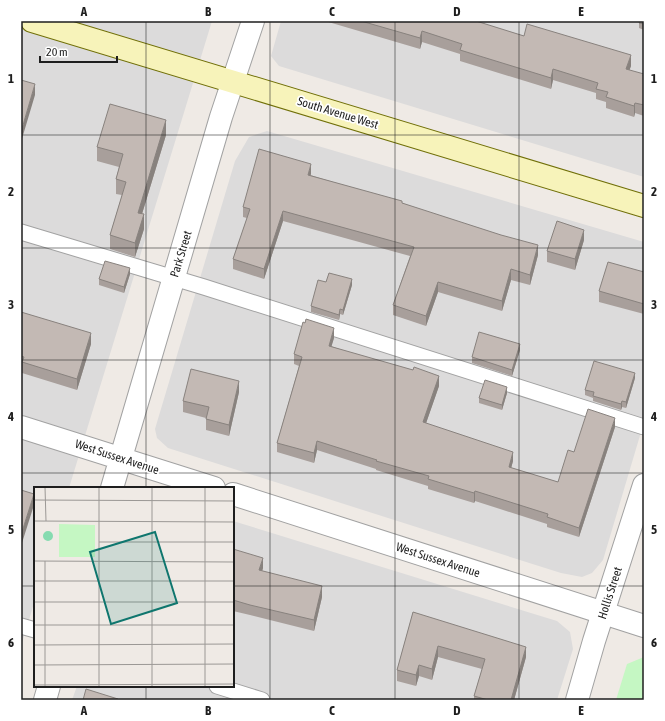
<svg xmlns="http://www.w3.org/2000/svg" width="665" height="721" viewBox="0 0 665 721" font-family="'Asap Condensed',sans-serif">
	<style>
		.residential { fill: #dcdbdb }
		.park { fill: #c5f7c3 }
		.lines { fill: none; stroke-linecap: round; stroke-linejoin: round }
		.lane-casing { stroke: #a2a2a2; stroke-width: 17 }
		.street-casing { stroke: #a2a2a2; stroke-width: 24 }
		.secondary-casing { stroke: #717009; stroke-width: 24 }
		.lane { stroke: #fff; stroke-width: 15 }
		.street { stroke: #fff; stroke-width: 22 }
		.secondary { stroke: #f7f3ba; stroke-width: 22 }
		.wall { fill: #a89f9b }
		.shaded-wall { fill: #88827e }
		.building { fill: #c3b9b4; stroke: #88827e }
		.grid { fill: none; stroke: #1e1e1e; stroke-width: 1; stroke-opacity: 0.55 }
		.labels { text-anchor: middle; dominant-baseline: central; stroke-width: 3.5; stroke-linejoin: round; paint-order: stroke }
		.street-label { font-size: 12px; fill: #1e1e1e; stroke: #fff }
		.inset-road { fill: none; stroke: #9b9895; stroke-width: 1 }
		.view { fill: #0f766e; fill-opacity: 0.15; stroke: #0f766e; stroke-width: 2 }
		.inset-edge { fill: none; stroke: #1e1e1e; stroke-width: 2 }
		.neatline { fill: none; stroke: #1e1e1e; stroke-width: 1.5 }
		.grid-label { font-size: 13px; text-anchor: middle; font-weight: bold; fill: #1e1e1e }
	</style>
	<rect width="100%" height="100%" fill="#efeae5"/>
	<path class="residential" d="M21,21H212L69,488H35V600L21,646Z
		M281,21H644V177L279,66L271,56Z
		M267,131L644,242V422L603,560L592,573L582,577L561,573L168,448L157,438L155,429L235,161L249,137Z
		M233,521L557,621L570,632L573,649L557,700H72L77,686H233Z"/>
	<path class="park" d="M644,657V700H616L627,664Z"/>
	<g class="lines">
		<g class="lane-casing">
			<path id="lane" d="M21,232L204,287L644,427
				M21,626L35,630
				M217,686L262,700"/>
		</g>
		<g class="street-casing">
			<path id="street" d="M21,427L214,488
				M112,488L221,117L253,21
				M233,494L644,626
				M45,700L49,686
				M577,700L594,641L644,485"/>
		</g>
		<g class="secondary-casing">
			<path id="secondary" d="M32,21L644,206"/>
		</g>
		<use href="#lane" class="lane"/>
		<use href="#street" class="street"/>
		<use href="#secondary" class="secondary"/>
	</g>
	<path class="wall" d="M325,21H478V22L524,36L631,66L629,70L644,76V116L635,113L634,117L606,108V102L596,99V93L553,80L551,89L460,61V54L422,42L420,49Z
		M644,21V30L639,28V23Z
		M166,135L142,214L144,229L135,257L110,249V235L122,195L116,194V179L119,167L97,161V147Z
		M311,174L310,175L402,203L538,255L530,285L511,280L502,311L438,292L426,326L393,315V305L410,256L283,221L264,279L233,269V259L247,218L243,217V207Z
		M584,240L575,270L547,262V251Z
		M644,272V314L599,302V291Z
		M130,274L124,293L99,285V279Z
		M326,282L352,285L343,315L340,314L339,320L311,312V306Z
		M21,312L91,344L77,390L22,373V368L21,367Z
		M334,338L331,346L439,386L426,423L513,461L511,468L558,482L574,452L615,427L579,537L547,527V524L475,501L474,503L428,489V486L376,470V469L317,450L314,463L277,452V443L299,366L294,364V354Z
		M520,350L512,376L472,363V357Z
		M635,378L626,408L622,407L621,410L593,401V398L585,395V390Z
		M239,392L229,436L206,430V418L183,412V401Z
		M507,393L502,410L479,403V398Z
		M233,549L263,568L262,571L322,597L314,631L250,615L233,611Z
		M413,612L526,657L514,700H474V696L482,669L438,657L432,680L419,676L416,686L397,681V670Z"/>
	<path class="shaded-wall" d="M422,31V42L420,49V38Z
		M631,55V66L626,80V69Z
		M553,69V80L551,89V78Z
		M35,84V95L21,142V132Z
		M635,103V113L634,117V106Z
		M166,120V135L138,227V213Z
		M311,164V174L308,185V175Z
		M283,211V221L264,279V269Z
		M144,214V229L135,257V243Z
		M584,230V240L575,270V259Z
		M538,245V255L530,285V275Z
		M130,268V274L124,293V287Z
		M511,269V280L502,311V301Z
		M352,279V285L343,315V310Z
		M438,282V292L426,326V316Z
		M340,309V314L339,320V315Z
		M334,328V338L329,355V346Z
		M91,333V344L77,390V379Z
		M520,344V350L512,376V370Z
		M635,373V378L626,408V402Z
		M439,376V386L423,432V422Z
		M239,381V392L229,436V425Z
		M507,387V393L502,410V405Z
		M622,401V407L621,410V404Z
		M615,418V427L579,537V528Z
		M317,441V450L314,463V453Z
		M513,452V461L509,476V467Z
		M475,491V501L474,503V493Z
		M34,494V505L21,546V535Z
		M263,558V568L259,581V570Z
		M322,586V597L314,631V620Z
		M438,646V657L432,680V669Z
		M526,647V657L514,700H511Z
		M419,665V676L416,686V675Z"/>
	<path class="building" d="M361,21H476L524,36L527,24L631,55L626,69L644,74L643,76H644V105L635,103L634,106L606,97L608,92L596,89L598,83L553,69L551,78L460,50L462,44L422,31L420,38Z
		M640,21H644V24L639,23Z
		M21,80L35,84L21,132Z
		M110,104L166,120L138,213L144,214L135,243L110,235L126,182L116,179L123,154L97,147Z
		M259,149L311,164L308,175L402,201V203L501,235L538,245L530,275L511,269L502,301L438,282L426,316L393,305L414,247L283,211L264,269L233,259L250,209L243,207Z
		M557,221L584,230L575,259L547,251Z
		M105,261L130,268L124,287L99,279Z
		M608,262L644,272V304L599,291Z
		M329,273L352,279L343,310L340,309L339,315L311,306L318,280L326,282Z
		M21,312L91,333L77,379L22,362L24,357L21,356Z
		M306,319L334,328L329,346L413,370L414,367L439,376L423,422L513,452L509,467L558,482L568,450L574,452L588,409L615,418L579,528L547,517L548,514L475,491L474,493L428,479L429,476L376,461L377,460L317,441L314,453L277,443L302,357L294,354L303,322L305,323Z
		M479,332L520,344L512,370L472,357Z
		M594,361L635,373L626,402L622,401L621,404L593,396L594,392L585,390Z
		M191,369L239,381L229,425L206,419L209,407L183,401Z
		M485,380L507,387L502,405L479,398Z
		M21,490L34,494L21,535Z
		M233,549L263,558L259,570L322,586L314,620L250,605L233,600Z
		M413,612L526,647L511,700H488L474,696L485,659L438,646L432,669L419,665L416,675L397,670Z
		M86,689L118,699L117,700H83Z"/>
	<path class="grid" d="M146,21V488M270,21V700M395,21V700M519,21V700M21,135H644M21,248H644M21,360H644M21,473H644M21,586H35M233,586H644M146,686V700"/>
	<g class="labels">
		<g class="street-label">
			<text transform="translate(338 113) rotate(17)">South Avenue West</text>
			<text transform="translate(181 254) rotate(-73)">Park Street</text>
			<text transform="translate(117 457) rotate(18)">West Sussex Avenue</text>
			<text transform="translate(438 560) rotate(18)">West Sussex Avenue</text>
			<text transform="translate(610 593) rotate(-72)">Hollis Street</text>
		</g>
	</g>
	<g transform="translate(34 487)">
		<rect width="200" height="200" fill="#efeae5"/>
		<path d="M25,37L61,38V70H25Z" fill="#c5f7c3"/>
		<path d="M9 49a5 5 0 1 1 10 0a5 5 0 1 1-10 0Z" fill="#86dbb0"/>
		<path class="inset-road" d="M11,0L12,34M65,0V200M0,13L200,14M0,34L200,35M65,55H200M0,74L200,75M0,94H200M0,115H200M0,138H200M0,158L200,157M0,178L200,177M0,198L200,197M11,200V74M118,200V0M171,200V0"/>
		<path class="view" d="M121,45L143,116L77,137L56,65Z"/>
		<rect width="200" height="200" class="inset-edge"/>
	</g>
	<rect width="665" height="721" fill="none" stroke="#ffffff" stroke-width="44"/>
	<path d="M40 56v6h77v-6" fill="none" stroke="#1e1e1e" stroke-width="2"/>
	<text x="46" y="56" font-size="12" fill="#1e1e1e" stroke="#ffffff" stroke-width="3" paint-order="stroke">20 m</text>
	<rect x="22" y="22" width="621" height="677" class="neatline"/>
	<g class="grid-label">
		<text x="84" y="16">A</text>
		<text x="208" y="16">B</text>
		<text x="332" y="16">C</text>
		<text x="457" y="16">D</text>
		<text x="581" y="16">E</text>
		<text x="11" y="83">1</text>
		<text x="654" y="83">1</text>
		<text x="11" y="196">2</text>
		<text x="654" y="196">2</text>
		<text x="11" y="309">3</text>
		<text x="654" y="309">3</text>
		<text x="11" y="421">4</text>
		<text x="654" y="421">4</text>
		<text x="11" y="534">5</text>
		<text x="654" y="534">5</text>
		<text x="11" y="647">6</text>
		<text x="654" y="647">6</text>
		<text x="84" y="715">A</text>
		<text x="208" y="715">B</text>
		<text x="332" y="715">C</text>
		<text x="457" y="715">D</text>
		<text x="581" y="715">E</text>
	</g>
</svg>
